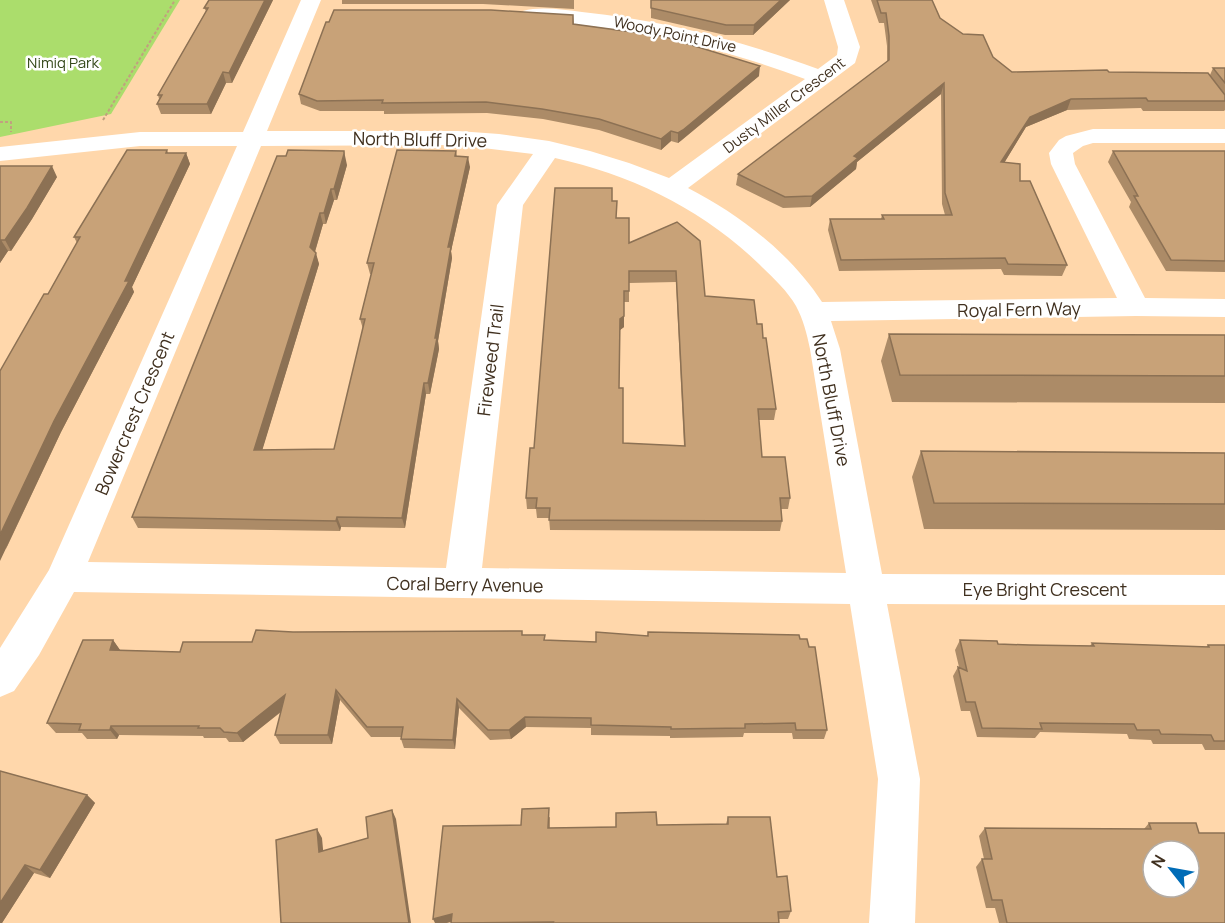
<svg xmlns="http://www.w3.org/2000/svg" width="1225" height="923" viewBox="0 0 1225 923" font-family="Manrope,sans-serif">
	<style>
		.green { fill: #abdd6c }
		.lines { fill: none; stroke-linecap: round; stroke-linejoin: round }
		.path { stroke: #c1a17e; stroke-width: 2; stroke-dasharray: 3 2; stroke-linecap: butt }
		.minor { fill: #fff; fill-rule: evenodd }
		.wall { fill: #ac8b67; fill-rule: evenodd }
		.shaded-wall { fill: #8c7154 }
		.building { fill: #c8a278; stroke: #8c7154; stroke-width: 1.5; fill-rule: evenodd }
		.labels { text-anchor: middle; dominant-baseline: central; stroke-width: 5; stroke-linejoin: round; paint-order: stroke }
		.far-street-label { font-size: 15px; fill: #40301f; stroke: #fff }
		.far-park-label { font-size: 15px; fill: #35491b; stroke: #fff }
		.street-label { font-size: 18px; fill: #40301f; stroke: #fff }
	</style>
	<rect width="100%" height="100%" fill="#ffd7ab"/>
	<path class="green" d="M0,0H180L111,114L0,137Z"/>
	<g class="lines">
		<path class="path" d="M103,120L175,0
			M0,122H11V132"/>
		<path class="minor" d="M301,0H321L267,131H458L499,134L549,141L590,151L629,163L669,178L805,79C715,45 626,26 530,21L523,19L520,15L523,11C541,6 564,10 582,12C663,20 742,41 818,69L837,55L838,47L824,0H844L860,47L855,63L688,188C739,214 791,254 822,302L1117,298L1051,164L1049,153L1059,140L1066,136L1093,129H1225V143H1093L1083,146L1073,153L1075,164L1145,298L1225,299V317L1136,316L831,321L840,349L882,574L1225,575V605L887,604L920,779L915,923H869L878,779L850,604L74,592L39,655L14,691L0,697V648L49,570L237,146H140L0,161V147L140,132H243ZM458,145L533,154L497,205L446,568L88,562L261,146ZM555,158C632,175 702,209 759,264C772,277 787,290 796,306C803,319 807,334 810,349L846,573L482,568L523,205Z"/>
	</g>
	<path class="wall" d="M209,0H273L232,83H226L211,114H161L157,104L159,99L158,95L206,11L204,8Z
		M342,0H574V9L483,4H342Z
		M651,0H790L753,35H725L651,18Z
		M871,0H932L940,18L1012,72H1109L1210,75L1213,68H1225V110L1224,111H1143L1141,108L1067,110L1026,127L1004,163L1020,181L1067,265L1062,276L1004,275L1001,269L839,271L828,230L830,219H881L882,215H945L942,204L941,94L857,162L856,169L810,207L783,208L736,185L738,174L887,62V46L884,23H879Z
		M573,15L574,24L759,76L682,140L678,143L671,141L661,150L599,130L543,119L487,113L384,114V111H320L301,104L299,94Z
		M167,150L168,153H186L190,164L132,287L134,292L61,432L6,549L48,294L77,243L74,237Z
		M456,151L457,156L470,167L451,251L452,258L438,341L439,349L430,394H426L405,528L341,527L340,531L138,528L132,517L286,156L347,165L337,200H334L326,224H323L315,252L319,264L262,450L334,449L363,329L360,319L371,274H370L367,263Z
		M1113,151H1225V272L1166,271L1129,207L1131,202L1108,162Z
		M0,166L57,177L32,219L11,251H8L0,263Z
		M612,201L616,218L629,243L677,222L705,296L757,324L763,338L776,409L774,420H759L762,457L790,498L788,509H781L782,521L780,531L550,530L549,518H537L536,509H527L526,498L534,448ZM676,282L684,446L623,443L619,388L620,330L624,327V302H629V283Z
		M889,334L1225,335V403L892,402L881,361Z
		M921,451L1225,453V530L924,529L912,477Z
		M293,632L523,635L545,640L596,642L648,636L800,639L827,730L824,739H793L792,733H744L743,737L670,738V736L591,735V728L526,727L511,739L490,740L459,708L455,749L404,748L401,739V737H371L340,700L332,744H280L275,735L281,712L243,742H229L226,738H204L203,736L119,735L117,739H87L82,733H56L47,723L113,640L120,650L180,652L252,642Z
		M960,640L998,644L1090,646L1092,643L1206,647L1208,645H1225V750H1205L1202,744H1153L1151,740L1129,739L1127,734L1040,732L1035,738L977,737L970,711H961L953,676L958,667H959L955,650Z
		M0,771L87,795L95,803L50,878L34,873L2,923H0Z
		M550,817V828L726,824L728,817L777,877L791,911L788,919H778L779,923H451L521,825Z
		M1149,823L1225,923H999L995,908H986L976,867L982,859H984L979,836L985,828L1144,829Z"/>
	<path class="shaded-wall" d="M265,0H273L232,83L229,73Z
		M781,0H790L753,35L754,25Z
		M760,66L759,76L678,143V133Z
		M223,72L226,83L211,114L207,104Z
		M944,83L941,94L857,162L856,169L810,207L812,196L854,156Z
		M1071,99L1067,110L1026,127L998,173L1001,162L1030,117Z
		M671,131V141L661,150V139Z
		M344,151L347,165L337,200L334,189Z
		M186,153L190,164L132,287L134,292L61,432L0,561V535L54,421L125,281Z
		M468,157L470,167L451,251L452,258L438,341L439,349L430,394L428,383L448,247Z
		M52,166L57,177L32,219L11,251L5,240Z
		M331,189L334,200L326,224L324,213Z
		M320,213L323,224L313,258L310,247Z
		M1,240L8,251L0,263V243Z
		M316,253L319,264L259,461L254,450Z
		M624,316V327L620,330V319Z
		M424,383L426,394L405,528L402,518Z
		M337,517L341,527L340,531L336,521Z
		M113,640L120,650H110Z
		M336,690L340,700L332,744L328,735Z
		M285,695L289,705L243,742L237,733Z
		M457,699L459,708L455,749L453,740Z
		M525,717L526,727L511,739L509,730Z
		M111,726L119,735L117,739L110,730Z
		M87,795L95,803L50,878L40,870Z
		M392,810L396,819L411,923H409Z
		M317,829L322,838L324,860L319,852Z
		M25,865L34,873L2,923H0V903Z
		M452,914L454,921L447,923H435L433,919Z"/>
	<path class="building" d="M209,0H265L229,73L223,72L207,104H157L162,95H158L208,8H204Z
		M651,0H781L754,25H726L651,8Z
		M877,0H932L940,18L963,34L983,35L993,57L1012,72L1107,70L1109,72L1208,73L1225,95V101H1148L1146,98L1071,99L1030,117L1001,162L1020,164V181H1030L1067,265L1008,264L1005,258L841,260L830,219H884L882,215H952L945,193L944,83L854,156L858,158L812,196L785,197L738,174L889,60V36L886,13H881Z
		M334,10H491L573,15V24L662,36L760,66L683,130L678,133L671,131L661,139L599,119L542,109L486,102L382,103L383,100L317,101L299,94L326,22H329Z
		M1213,68H1225V83Z
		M127,150H167L166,153H186L125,281H129L54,421L0,535V371L44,294H48L80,237H74Z
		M288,150L344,151V154L334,189H331L324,213H320L310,247L316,253L254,450L334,449L365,319H360L374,263H367L397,150L456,151L455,156L468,157L448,247H451L435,338H437L428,383H424L402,518L337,517L336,521L132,517L277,156H286Z
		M1113,151H1225V261L1171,260L1134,196H1138Z
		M0,166H52L27,208L5,240H1L0,243Z
		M555,188H612V201H617L616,218H629V243L677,222L700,241L705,296L754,300L757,324H762L763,338H766L776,409H758L762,457H785L790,498H780L782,521L549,520L550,508H536L537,498H526L530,448H534ZM629,271H676L685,446L623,443V388H619L620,319L624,316V291H629Z
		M889,334L1225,335V376L900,375Z
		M921,451L1225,453V504L934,503Z
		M256,630L293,632L522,631V635H545L544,640L596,642V632L648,636V632L799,635L800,639H807L809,647H815L827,730H796L795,723L745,724V728L671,729V727L591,725V718L525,717L509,730H488L457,699L453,740L401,739L403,727H367L336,690L328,735H275L285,695L237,733L224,732L220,728H198L199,726H111L110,730H79L81,724L47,723L83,640H113L110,650L180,652L183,642H252Z
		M960,640L997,641L998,644L1029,645L1094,646L1092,643L1209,647L1208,645H1225V741H1214L1211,735L1161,734L1159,730H1137L1134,724L1040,723L1042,729L982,728L975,702H966L958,667L967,671Z
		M0,771L87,795L40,870L25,865L0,903Z
		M549,808L548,828L616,827V813L656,812L657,825L728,824V817H770L777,877L787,876L791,911L778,912L779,923H552L553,922L451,923L452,914L433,919L443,826L521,825L522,809Z
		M392,810L409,923H281L276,840L317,829L319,852L368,838L366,817Z
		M1149,823H1196L1199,833H1225V923H1007L1002,900H992L982,859H992L985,828L1151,829ZM1153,851H1189V887H1153Z"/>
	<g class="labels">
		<g class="far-street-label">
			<text transform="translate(675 34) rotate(12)">Woody Point Drive</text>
			<text transform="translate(784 105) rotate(-37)">Dusty Miller Crescent</text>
		</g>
		<g class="far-park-label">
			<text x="63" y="62">Nimiq Park</text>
		</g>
		<g class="street-label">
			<text transform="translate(420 139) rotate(1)">North Bluff Drive</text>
			<text transform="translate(1019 309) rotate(-1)">Royal Fern Way</text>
			<text transform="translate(490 360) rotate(-83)">Fireweed Trail</text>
			<text transform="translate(832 400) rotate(79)">North Bluff Drive</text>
			<text transform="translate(134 413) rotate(-67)">Bowercrest Crescent</text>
			<text transform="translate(465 584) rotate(1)">Coral Berry Avenue</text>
			<text x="1045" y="589">Eye Bright Crescent</text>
		</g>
	</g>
	<g transform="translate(1171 869) rotate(301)"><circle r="28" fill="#ffffff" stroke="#b3aca5" stroke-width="1.5"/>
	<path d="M0-4.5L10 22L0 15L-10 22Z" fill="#006cb7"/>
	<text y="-9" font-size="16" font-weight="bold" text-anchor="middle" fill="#40301f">N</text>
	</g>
</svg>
